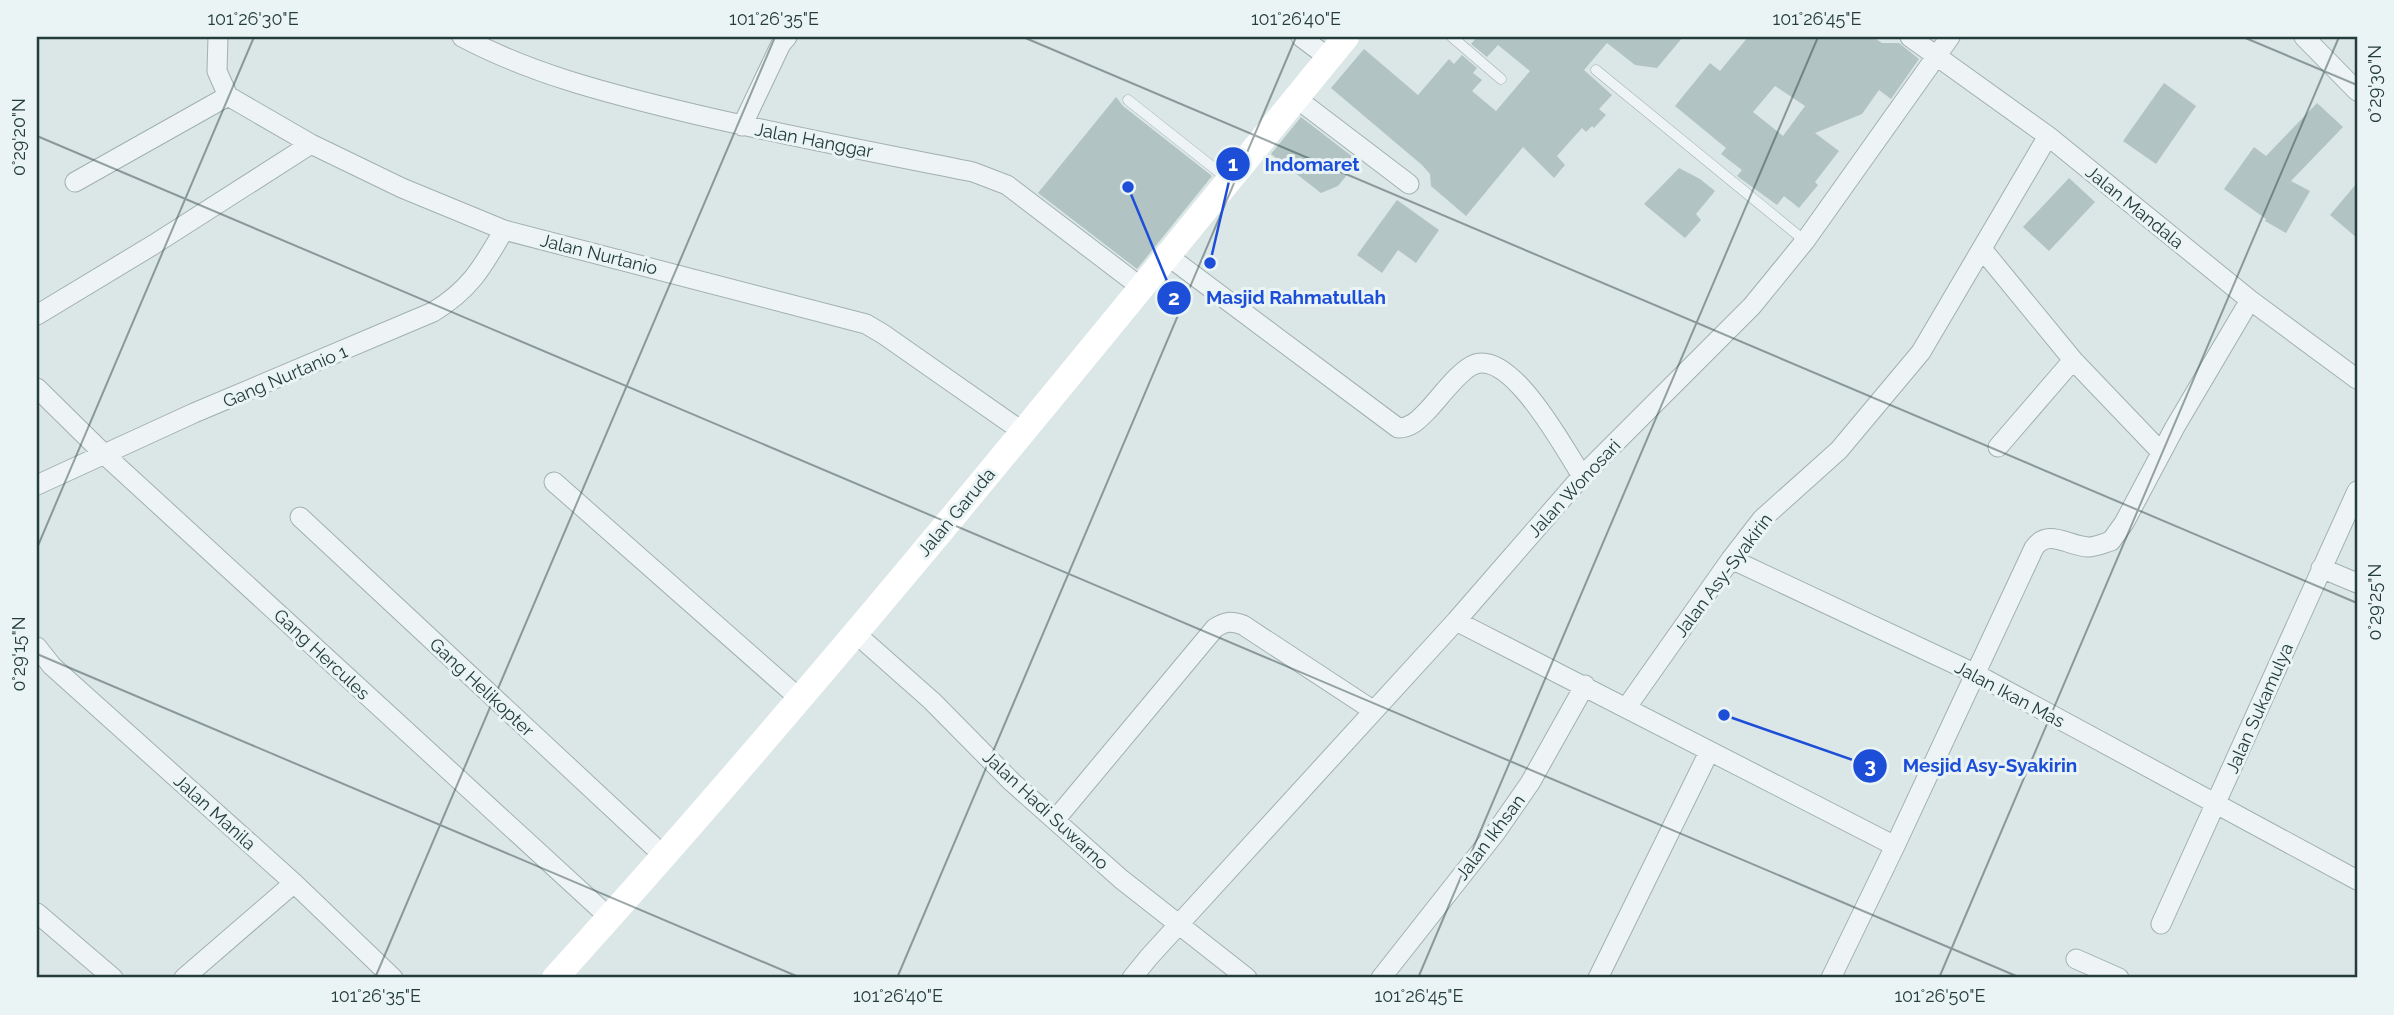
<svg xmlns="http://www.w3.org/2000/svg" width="2394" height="1015" viewBox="0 0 2394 1015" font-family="Raleway,sans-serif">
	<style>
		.building { fill: #b2c3c3; fill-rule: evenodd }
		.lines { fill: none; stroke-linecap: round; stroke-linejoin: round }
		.lane-casing { stroke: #a1b0b0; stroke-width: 11 }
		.street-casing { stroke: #a1b0b0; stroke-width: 21 }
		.lane { stroke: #eef4f5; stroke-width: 10 }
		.street { stroke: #eef4f5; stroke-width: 19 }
		.secondary { stroke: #fff; stroke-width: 26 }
		.ticks { fill: none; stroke: #253c3c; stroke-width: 2; stroke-opacity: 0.45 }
		.labels { text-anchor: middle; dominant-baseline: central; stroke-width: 6; stroke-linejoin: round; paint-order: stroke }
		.street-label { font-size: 18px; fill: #253c3c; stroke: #eaf4f4 }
		.leader { fill: none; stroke: #1d4ed8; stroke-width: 2.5 }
		.callout-dot { fill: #1d4ed8; stroke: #eaf4f4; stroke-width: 2.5 }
		.mark-label { font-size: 21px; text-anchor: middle; font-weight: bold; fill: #fff }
		.callout-label { font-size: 19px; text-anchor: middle; font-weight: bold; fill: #1d4ed8; stroke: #eaf4f4; stroke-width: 6; stroke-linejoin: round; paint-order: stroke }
		.neatline { fill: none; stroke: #253c3c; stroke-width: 2.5 }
		.ticks-label { font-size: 18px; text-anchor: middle; fill: #253c3c }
	</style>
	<rect width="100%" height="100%" fill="#dbe6e6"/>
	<path class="building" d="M1477,37H1683L1657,68L1635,65L1607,43L1584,70L1612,95L1599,109L1606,115L1594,128L1592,126L1586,132L1582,128L1557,156L1565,165L1554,178L1523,147L1466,216L1431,186L1430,174L1422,165L1331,88L1364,49L1418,95L1449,59L1454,64L1462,55L1477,68L1473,73L1482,80L1472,91L1496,111L1530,71L1498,45L1487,57L1471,44Z
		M1748,37H1873L1882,43H1899L1919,59L1891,99L1879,90L1862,114L1815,133L1839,151L1815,182L1818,185L1799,208L1784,196L1777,205L1737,176L1742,170L1721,154L1726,148L1675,106L1710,63L1720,71ZM1775,86L1805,106L1783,136L1753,112Z
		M2164,83L2196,106L2156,164L2123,141Z
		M1116,97L1123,106L1212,176L1137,269L1038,193Z
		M2317,103L2343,127L2291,181L2310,191L2286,233L2265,221L2266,219L2224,189L2254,147L2266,156Z
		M1301,117L1358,161L1338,186L1321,193L1271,154Z
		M1679,168L1700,179L1715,191L1696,214L1701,220L1685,238L1644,204Z
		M2069,178L2095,202L2049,251L2023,227Z
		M2357,183V238L2330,215Z
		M1397,200L1439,230L1416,263L1398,250L1382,273L1357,255Z"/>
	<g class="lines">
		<g class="lane-casing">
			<path id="lane" d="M1452,37L1501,79
				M1596,70L1805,241
				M1128,100L1229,180"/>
		</g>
		<g class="street-casing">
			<path id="street" d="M218,37L217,71L228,96L311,144L402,188L504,230L866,324L883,334L1023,432
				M462,37C530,73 603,92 677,110C775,134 874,152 973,172L1007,185L1142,288
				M1301,37L1329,58
				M1910,37L2048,136L2250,300L2357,379
				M2304,37L2357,91
				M1296,98L1409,184
				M742,126L781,44L787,37
				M75,182L228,96
				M1982,249L2073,360L2161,452
				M1168,256L1398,428C1412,428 1420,418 1429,409C1440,397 1457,374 1471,366C1509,344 1565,450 1582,476
				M37,315L153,245L311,144
				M37,388L105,455L610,918
				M1998,447L2073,360
				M554,482L799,698
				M37,485L194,413L433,312C471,289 483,266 504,230
				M300,517L665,857
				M1731,559L1974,673L2357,880
				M2321,568L2357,583
				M1456,621L1895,846
				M854,632L932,701L1012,782L1121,879L1247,978
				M37,647L52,666L294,883L393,978
				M1626,708L1731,559L1762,519L1839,450L1921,352L2048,136
				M1055,820L1215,628C1226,621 1231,621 1243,625L1374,711
				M37,913L113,978
				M2161,924L2357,491
				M2076,959L2119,978
				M184,978L294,883
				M1132,978L1149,957L1456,621L1582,476L1752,306L1805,241L1950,37
				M1381,978L1496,832L1530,783L1585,685
				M1598,978L1709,752
				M1831,978L1895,846L2034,548C2048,528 2068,546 2088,547C2096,547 2104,543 2111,541L2124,523L2175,427L2250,300"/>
		</g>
		<use href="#lane" class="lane"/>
		<use href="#street" class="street"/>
		<path class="secondary" d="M555,978C830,674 1087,354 1346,37"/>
	</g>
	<path class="ticks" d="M1023,37L2357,603M2243,37L2357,85M37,136L2021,978M37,548L254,37M37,654L801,978M375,978L775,37M897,978L1296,37M1418,978L1818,37M1939,978L2339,37"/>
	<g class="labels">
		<g class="street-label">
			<text transform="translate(814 140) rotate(11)">Jalan Hanggar</text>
			<text transform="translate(2135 207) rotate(39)">Jalan Mandala</text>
			<text transform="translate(599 254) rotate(14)">Jalan Nurtanio</text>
			<text transform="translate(285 376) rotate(-23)">Gang Nurtanio 1</text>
			<text transform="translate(1574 488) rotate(-47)">Jalan Wonosari</text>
			<text transform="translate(956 512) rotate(-50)">Jalan Garuda</text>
			<text transform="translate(1723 575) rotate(-53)">Jalan Asy-Syakirin</text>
			<text transform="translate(322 654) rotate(43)">Gang Hercules</text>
			<text transform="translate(482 687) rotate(43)">Gang Helikopter</text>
			<text transform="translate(2010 694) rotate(28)">Jalan Ikan Mas</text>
			<text transform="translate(2259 708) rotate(-66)">Jalan Sukamulya</text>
			<text transform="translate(1046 810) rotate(43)">Jalan Hadi Suwarno</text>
			<text transform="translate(215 812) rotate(42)">Jalan Manila</text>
			<text transform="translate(1490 837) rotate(-53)">Jalan Ikhsan</text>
		</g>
	</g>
	<path class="leader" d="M1210 263L1233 164M1128 187L1174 298M1724 715L1870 766"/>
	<g class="callout-dot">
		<circle cx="1210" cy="263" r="7"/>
		<circle cx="1128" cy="187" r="7"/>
		<circle cx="1724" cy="715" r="7"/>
		<circle cx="1233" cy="164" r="18"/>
		<circle cx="1174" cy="298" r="18"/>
		<circle cx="1870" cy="766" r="18"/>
	</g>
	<g class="mark-label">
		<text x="1233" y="171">1</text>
		<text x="1174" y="305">2</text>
		<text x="1870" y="773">3</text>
	</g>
	<g class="callout-label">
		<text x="1312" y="171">Indomaret</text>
		<text x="1296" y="304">Masjid Rahmatullah</text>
		<text x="1990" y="772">Mesjid Asy-Syakirin</text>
	</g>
	<rect width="2394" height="1015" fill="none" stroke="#eaf4f4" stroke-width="77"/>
	<rect x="38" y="38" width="2318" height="938" class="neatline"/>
	<g class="ticks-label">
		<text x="253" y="25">101°26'30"E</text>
		<text x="774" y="25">101°26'35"E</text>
		<text x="1296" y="25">101°26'40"E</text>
		<text x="1817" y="25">101°26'45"E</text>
		<text transform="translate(2375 84) rotate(-90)" y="6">0°29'30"N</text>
		<text transform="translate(19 137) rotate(-90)" y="6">0°29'20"N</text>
		<text transform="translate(2375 602) rotate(-90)" y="6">0°29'25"N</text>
		<text transform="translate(19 654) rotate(-90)" y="6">0°29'15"N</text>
		<text x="376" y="1002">101°26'35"E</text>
		<text x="898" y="1002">101°26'40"E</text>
		<text x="1419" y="1002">101°26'45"E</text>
		<text x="1940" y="1002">101°26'50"E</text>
	</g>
</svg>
